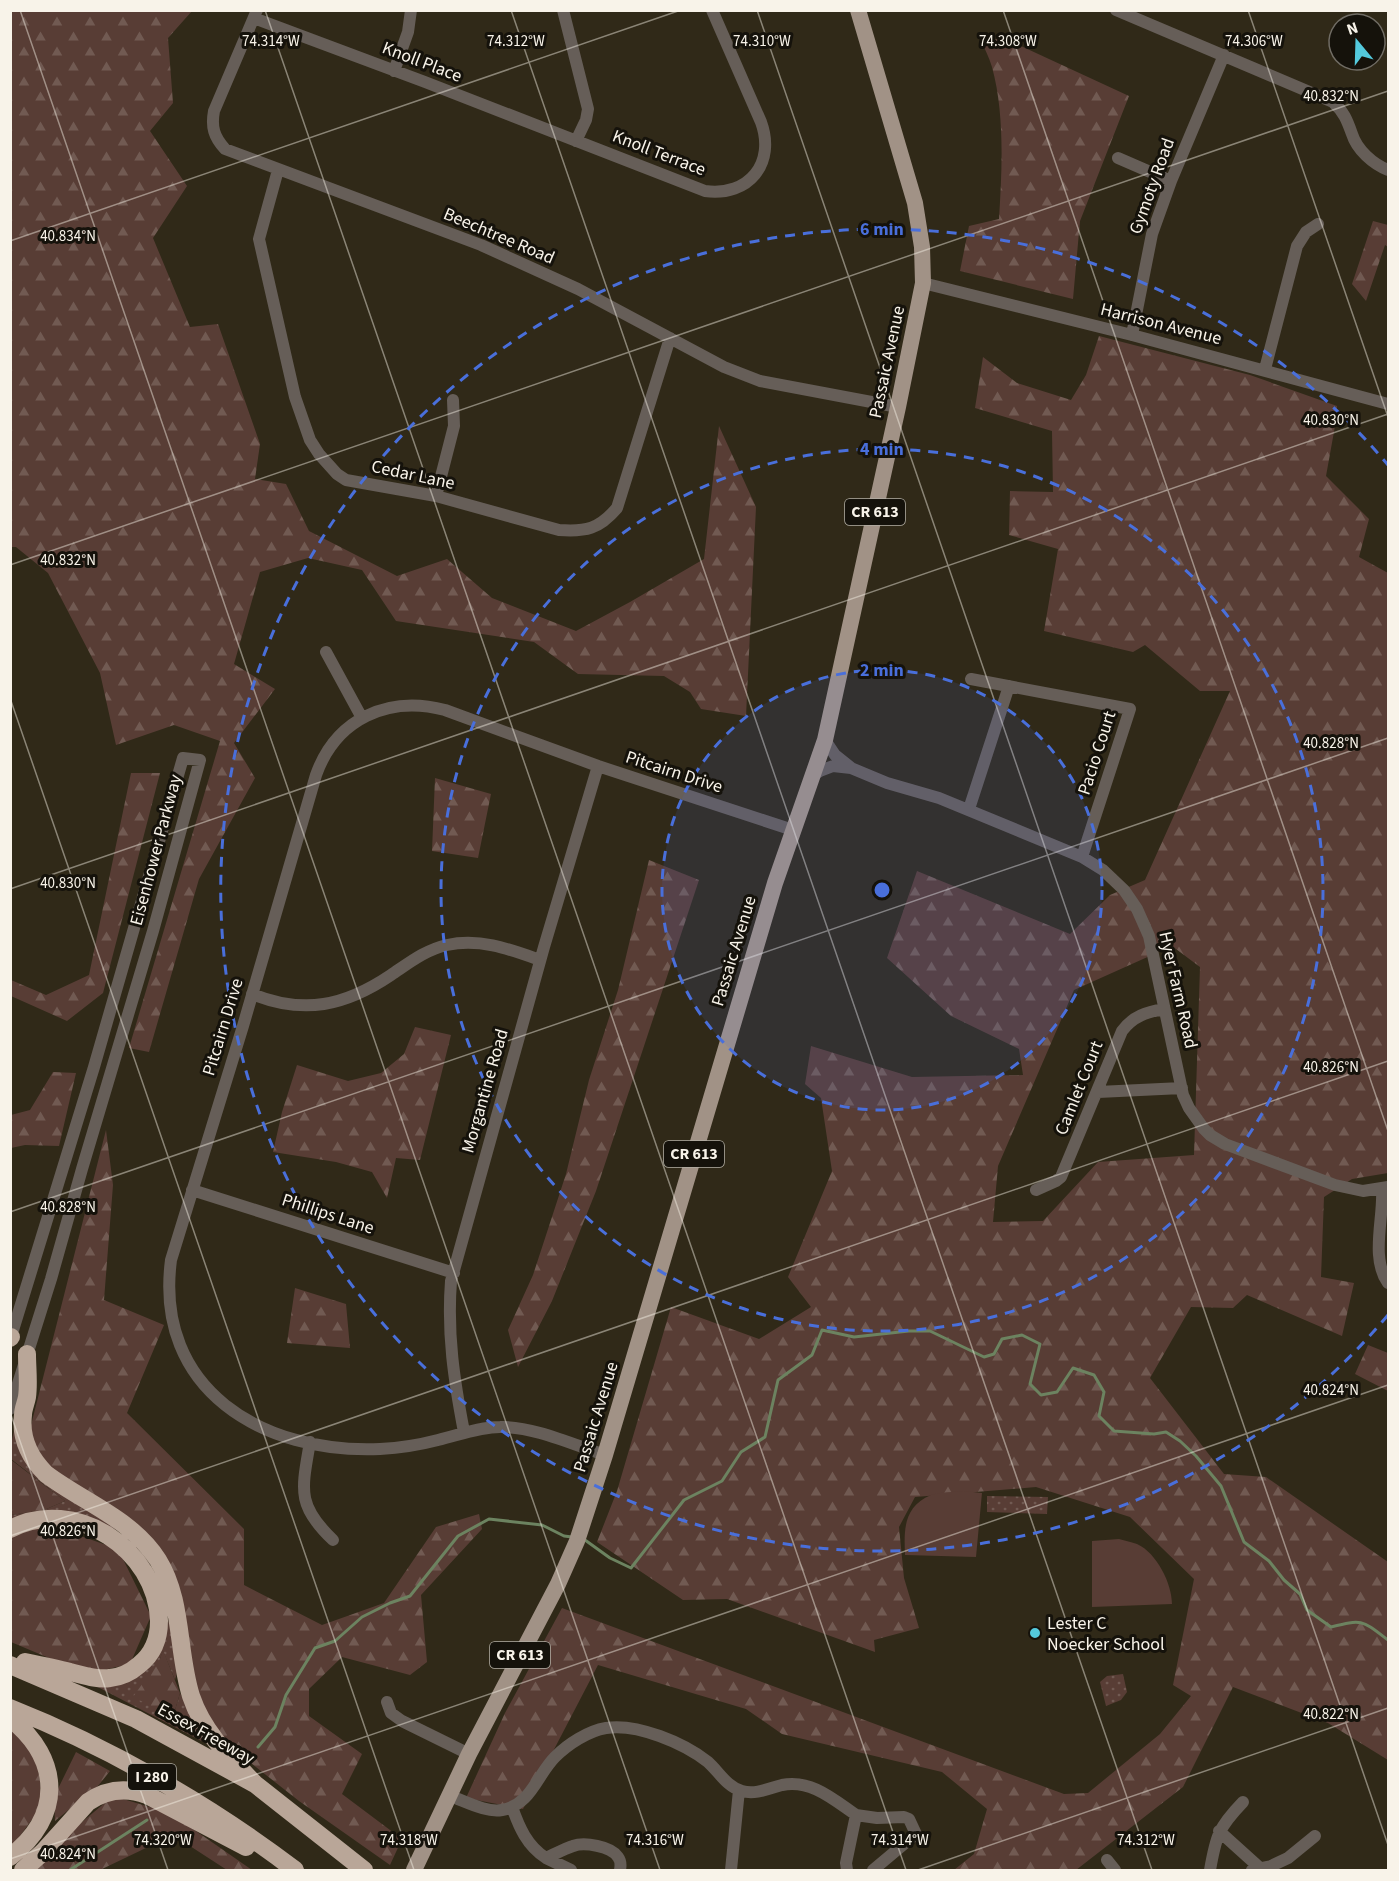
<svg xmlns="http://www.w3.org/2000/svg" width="1399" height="1881" viewBox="0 0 1399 1881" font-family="'Source Sans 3',sans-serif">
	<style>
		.grass { fill: url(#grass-dots) }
		.forest { fill: url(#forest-firs); fill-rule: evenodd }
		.garden { fill: #583d35 }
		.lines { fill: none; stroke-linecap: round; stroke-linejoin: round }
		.stream { stroke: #6c8360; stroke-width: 3 }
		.minor { stroke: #665e58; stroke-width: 12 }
		.major { stroke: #a19286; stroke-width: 16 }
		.highway { stroke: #b9a698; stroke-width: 18 }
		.ticks { fill: none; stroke: #f8f3e9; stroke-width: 1.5; stroke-opacity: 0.45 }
		.ring { fill: none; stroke: #496fdb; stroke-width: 3; stroke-dasharray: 10 8 }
		.poi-dot { fill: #54cadd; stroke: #15120b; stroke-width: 2 }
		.labels { text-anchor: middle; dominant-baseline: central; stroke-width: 6; stroke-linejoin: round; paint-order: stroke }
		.shield { fill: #15120b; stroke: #b4b0a6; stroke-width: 1.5 }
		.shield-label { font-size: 16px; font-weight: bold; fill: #f8f3e9 }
		.street-label { font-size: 18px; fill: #f8f3e9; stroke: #15120b }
		.poi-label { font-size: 18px; fill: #f8f3e9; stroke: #15120b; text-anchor: start }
		.ticks-label { font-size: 15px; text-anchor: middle; fill: #f8f3e9; stroke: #15120b; stroke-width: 6; stroke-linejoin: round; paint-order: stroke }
		.centre { fill: #496fdb; stroke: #15120b; stroke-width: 3 }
		.ring-label { font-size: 18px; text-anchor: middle; font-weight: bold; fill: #496fdb; stroke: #15120b; stroke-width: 6; stroke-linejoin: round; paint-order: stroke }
	</style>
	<defs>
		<pattern id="grass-dots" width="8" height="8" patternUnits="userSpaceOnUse" patternTransform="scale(1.5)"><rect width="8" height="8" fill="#583d35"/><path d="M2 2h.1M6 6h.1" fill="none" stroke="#715a52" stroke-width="1.8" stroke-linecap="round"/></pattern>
		<pattern id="forest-firs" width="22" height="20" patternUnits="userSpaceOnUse" patternTransform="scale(1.5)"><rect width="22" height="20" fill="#583d35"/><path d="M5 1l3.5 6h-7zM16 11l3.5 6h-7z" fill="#715a52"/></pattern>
	</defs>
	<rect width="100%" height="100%" fill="#302918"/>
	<path class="grass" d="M14,1430L118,1530L74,1514L11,1521V1515L44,1510L65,1501L11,1459V1445Z
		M987,1496L1048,1497L1047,1514L987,1512Z
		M171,1614L178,1668L175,1680L163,1651L160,1659L173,1717L180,1693L207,1744L90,1683L113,1682L162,1641Z
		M1123,1674L1127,1692L1121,1700L1106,1706L1100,1682L1107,1676Z"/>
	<path class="forest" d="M10,11H192L168,38L173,103L150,131L187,186L153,238L190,327L218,324L260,444L255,479L286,484L309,531L397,576L447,559L492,598L576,631L630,602L704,559L719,426L756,507L746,716L701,709L690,692L664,676L578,674L534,642L396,621L362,570L308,558L260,572L234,664L275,689L234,743L255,778L199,879L149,1052L129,1048L220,741L174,725L116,745L100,673L48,573L16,547H11Z
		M979,37L1010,41L1129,96L1080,221L1073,299L960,271L969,226L999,219C1002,171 1005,114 992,67C989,57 984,47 979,37Z
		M1373,221L1388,225V247L1385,245L1366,301L1352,284Z
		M1099,336L1250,375L1337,406V415L1326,476L1369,519L1359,557L1388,573V1173L1352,1179L1324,1197L1321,1277L1354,1283L1342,1336L1247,1295L1233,1308L1191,1307L1150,1378L1224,1474L1266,1477L1388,1562V1760L1328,1723L1233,1687L1183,1787L1076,1870H954L974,1854L987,1809L942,1772L782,1734L746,1709L598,1665L523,1809L466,1798L505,1713L562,1608L1064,1794L1088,1793L1160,1734L1191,1696L1173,1685L1194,1579L1130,1517L1036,1487L915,1497L899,1527L904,1578L919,1628L874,1640L875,1652L727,1599L683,1600L597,1542L617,1491L671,1307L759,1339L811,1307L788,1277L832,1171L821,1098L805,1084L811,1046L912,1077L1023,1075L1019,1049L951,1016L887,958L917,871L1070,934L1110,895L1145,880L1230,691H1200L1145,645L1133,652L1044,631L1058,549L1009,535L1010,491L1053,492L1052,431L975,408L983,357L1017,383L1071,400L1086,375ZM1172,946L1200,967L1194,1155L1098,1162L1043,1221L993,1222L998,1166L1074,990Z
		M131,773H160L103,993L67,1021L11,996V980L46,995L89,975Z
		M435,778L491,794L478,858L432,851Z
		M649,860L699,880L596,1191L552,1301L518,1367L508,1330L533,1275L566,1174L589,1080L618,990Z
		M415,1027L451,1035L420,1160L396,1158L387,1198L372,1172L336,1162L273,1152L282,1112L297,1065L348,1081L381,1073L404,1054Z
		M53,1072L76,1073L59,1146L25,1145L11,1148V1115L30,1110Z
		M106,1130L113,1185L104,1300L164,1325L127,1413L244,1529V1585L322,1625L384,1603L436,1527L479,1514L482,1529L421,1595L427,1662L410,1675L342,1657L309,1689V1716L362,1754L342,1794L402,1839L390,1865L299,1801L223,1741L194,1689L166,1563L49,1469L29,1433Z
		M295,1288L346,1304L350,1348L287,1343Z
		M1368,1345L1388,1353V1391L1355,1374Z
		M10,1459L65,1501L44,1510L11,1515Z
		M46,1524L118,1549L151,1616L130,1664L90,1673L75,1669L11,1642L10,1536Z
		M163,1650L180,1693L173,1717L133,1697L160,1659Z
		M11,1728L38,1756L42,1806L11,1848Z
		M76,1752L110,1771L98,1786L55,1821L54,1797Z
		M113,1796L170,1813L252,1870H227L173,1835L100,1870H25Z"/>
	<path class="garden" d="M964,1491L982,1493L976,1557L905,1555C904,1530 903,1507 931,1495C940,1492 954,1492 964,1491Z
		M1119,1539C1125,1541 1132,1542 1137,1544C1157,1553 1172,1584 1172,1604L1092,1607V1541Z"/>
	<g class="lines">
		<path class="stream" d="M585,1540L610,1558L631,1568L684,1500L722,1481L741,1452L765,1437L778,1380L812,1355L822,1330L854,1337L909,1331H930L984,1357L994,1354L1002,1339L1022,1335L1040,1344L1030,1384L1041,1395L1057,1392L1073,1368L1094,1375L1104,1392L1099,1416L1114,1431L1154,1434L1166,1432L1180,1441L1196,1456L1221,1486L1244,1542L1269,1561L1284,1580L1300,1594L1307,1610L1331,1627C1363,1619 1362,1620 1388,1640
			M258,1747L275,1727L286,1695L315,1648L335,1641L362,1617L390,1603L410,1596L458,1536L489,1519L542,1525L564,1536L572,1537
			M70,1870L147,1820"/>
		<path class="minor" d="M257,10L214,111C211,127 214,137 225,149L481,245L578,289L724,367L760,381L898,407
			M563,10L588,109L586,120L576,141
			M1116,10L1333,102C1344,112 1347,120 1352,134C1357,150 1373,164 1388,170
			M254,18L425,82L705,191C749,197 776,163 761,122L712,10
			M394,71L408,32L411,10
			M1118,158L1171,181
			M278,170L259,239L295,397L310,440L319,454L337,474L346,480L436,496L559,530C586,532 599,529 617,508L670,338
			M923,283L1132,335L1388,404
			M1132,335L1152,234L1171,181L1224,55
			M1265,369L1297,246L1306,232L1318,224
			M436,496L454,426L453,400
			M326,652L362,718
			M971,679L1130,709L1082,857
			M825,740L835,755L850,767
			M812,776L820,771L833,766L851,768L887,783L939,798L1082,857L1103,870L1124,890L1137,909L1149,936L1183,1095L1189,1108L1204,1129L1210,1135L1225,1144L1335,1185L1363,1191L1388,1187
			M969,809L1009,686
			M252,994C304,1015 345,1006 391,975C409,963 425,950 447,945C480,938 509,949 540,960
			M1098,1092L1182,1088
			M1382,1189C1384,1218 1370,1258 1388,1283
			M192,1190L454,1273
			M1036,1190L1056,1181L1061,1177L1122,1031C1133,1016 1147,1012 1164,1009
			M10,1340L94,1067L183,758L200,760L153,931L82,1169L51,1279L10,1409
			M464,1432C454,1380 447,1334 451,1281L544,947L598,766
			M310,1442C302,1489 296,1505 333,1540
			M605,1455C574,1445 533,1426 500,1427C479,1427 459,1435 438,1440C419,1445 399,1448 380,1449C263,1454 154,1390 171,1260L243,1026L316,775C336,719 388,695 445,710L598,766L793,830
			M387,1702L391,1713L402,1721L469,1754
			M450,1796C465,1801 486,1813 502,1810C531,1805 537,1775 555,1757C568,1744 588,1731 606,1728C637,1723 684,1743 708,1762C719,1772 727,1787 742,1791C756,1795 770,1788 782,1785C811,1779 834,1800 856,1815
			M512,1807C519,1827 527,1846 546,1858
			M1219,1831L1260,1868
			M1107,1860L1115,1870
			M571,1870L546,1858C555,1854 564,1849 573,1846C584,1842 611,1846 618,1857C621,1861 621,1865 620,1870
			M731,1870L739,1790
			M847,1870L846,1863L856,1815L877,1818L904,1817L909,1819L916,1834L873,1870
			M1210,1870C1216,1836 1218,1828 1243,1802
			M1252,1870L1271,1866L1288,1858L1315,1836"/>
		<path class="major" d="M414,1870L469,1754L558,1584L577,1541L605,1455L775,883L825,740L898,407L923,283L922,247L915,203L858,10"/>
		<path class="highway" d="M10,1338L11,1337
			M27,1354C27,1368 29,1383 27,1397C26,1403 23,1409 23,1415C20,1439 30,1458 46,1474C83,1502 132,1519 158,1560C183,1600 177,1652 191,1696C203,1732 230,1758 255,1784
			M10,1529C75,1495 157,1550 159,1621C159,1639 153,1654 139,1665C131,1672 121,1677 110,1678C96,1680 83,1675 70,1672C55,1668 40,1665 25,1662
			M10,1665L136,1719L255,1784L364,1870
			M10,1708C109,1747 211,1806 295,1870
			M10,1718C62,1760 63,1816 10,1857
			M23,1870L43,1852L88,1802C107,1789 126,1787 147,1795L246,1847"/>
	</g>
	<path class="ticks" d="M20,10L660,1870M265,10L906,1870M511,10L1152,1870M757,10L1388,1845M1003,10L1388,1131M1248,10L1388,417M10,241L681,10M10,565L1388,91M10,698L414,1870M10,889L1388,414M10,1212L1388,738M10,1412L168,1870M10,1536L1388,1061M10,1859L1388,1385M918,1870L1388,1708"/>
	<circle cx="882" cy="890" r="220" fill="#496fdb" fill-opacity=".12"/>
	<g class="ring">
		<circle cx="882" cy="890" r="220"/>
		<circle cx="882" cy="890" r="441"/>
		<path d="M1388 1315A661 661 0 1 1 1388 465"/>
	</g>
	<circle class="poi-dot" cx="1035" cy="1633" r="6"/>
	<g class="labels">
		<g class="shield">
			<rect x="845" y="499" width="60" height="26" rx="4.5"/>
			<rect x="664" y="1141" width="60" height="26" rx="4.5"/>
			<rect x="490" y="1642" width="60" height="26" rx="4.5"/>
			<rect x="128" y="1764" width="48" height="26" rx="4.5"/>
		</g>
		<g class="shield-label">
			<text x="875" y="512">CR 613</text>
			<text x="694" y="1154">CR 613</text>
			<text x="520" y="1655">CR 613</text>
			<text x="152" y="1777">I 280</text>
		</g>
		<g class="street-label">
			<text transform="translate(422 62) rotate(21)">Knoll Place</text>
			<text transform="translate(659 153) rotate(21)">Knoll Terrace</text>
			<text transform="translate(1152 186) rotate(-70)">Gymoty Road</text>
			<text transform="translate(499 236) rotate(23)">Beechtree Road</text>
			<text transform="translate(1161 324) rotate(14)">Harrison Avenue</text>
			<text transform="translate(887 362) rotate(-78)">Passaic Avenue</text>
			<text transform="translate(413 475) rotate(12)">Cedar Lane</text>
			<text transform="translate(1097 753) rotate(-72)">Pacio Court</text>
			<text transform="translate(674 772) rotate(18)">Pitcairn Drive</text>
			<text transform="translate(156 850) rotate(-75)">Eisenhower Parkway</text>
			<text transform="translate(734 951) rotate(-73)">Passaic Avenue</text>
			<text transform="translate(1178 990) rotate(77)">Hyer Farm Road</text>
			<text transform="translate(223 1027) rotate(-73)">Pitcairn Drive</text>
			<text transform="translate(1079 1088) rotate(-68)">Camlet Court</text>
			<text transform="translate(485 1091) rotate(-74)">Morgantine Road</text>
			<text transform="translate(328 1214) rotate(18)">Phillips Lane</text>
			<text transform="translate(596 1417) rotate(-73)">Passaic Avenue</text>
			<text transform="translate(206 1734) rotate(29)">Essex Freeway</text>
		</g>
		<g class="poi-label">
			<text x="1047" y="1623">Lester C<tspan x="1047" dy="21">Noecker School</tspan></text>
		</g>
	</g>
	<g class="ticks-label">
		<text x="516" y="46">74.312°W</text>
		<text x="1254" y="46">74.306°W</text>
		<text x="271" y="46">74.314°W</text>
		<text x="762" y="46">74.310°W</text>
		<text x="1008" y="46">74.308°W</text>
		<text x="1331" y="101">40.832°N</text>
		<text x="68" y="241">40.834°N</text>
		<text x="1331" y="425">40.830°N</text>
		<text x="68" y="565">40.832°N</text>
		<text x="1331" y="748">40.828°N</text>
		<text x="68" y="888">40.830°N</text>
		<text x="1331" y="1072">40.826°N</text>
		<text x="68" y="1212">40.828°N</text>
		<text x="1331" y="1395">40.824°N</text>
		<text x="68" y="1536">40.826°N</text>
		<text x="1331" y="1719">40.822°N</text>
		<text x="163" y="1845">74.320°W</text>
		<text x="409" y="1845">74.318°W</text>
		<text x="655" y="1845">74.316°W</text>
		<text x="900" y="1845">74.314°W</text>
		<text x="1146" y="1845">74.312°W</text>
		<text x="68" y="1859">40.824°N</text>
	</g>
	<circle cx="882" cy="890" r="9" class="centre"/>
	<g class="ring-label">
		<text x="882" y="235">6 min</text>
		<text x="882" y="455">4 min</text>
		<text x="882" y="676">2 min</text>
	</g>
	<rect width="1399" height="1881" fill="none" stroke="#f8f3e9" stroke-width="24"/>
	<g transform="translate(1357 42) rotate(341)"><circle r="28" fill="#15120b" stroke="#706c64" stroke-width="1.5"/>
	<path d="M0-4.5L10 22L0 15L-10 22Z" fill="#54cadd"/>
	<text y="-9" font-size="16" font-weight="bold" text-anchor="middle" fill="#f8f3e9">N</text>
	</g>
</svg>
